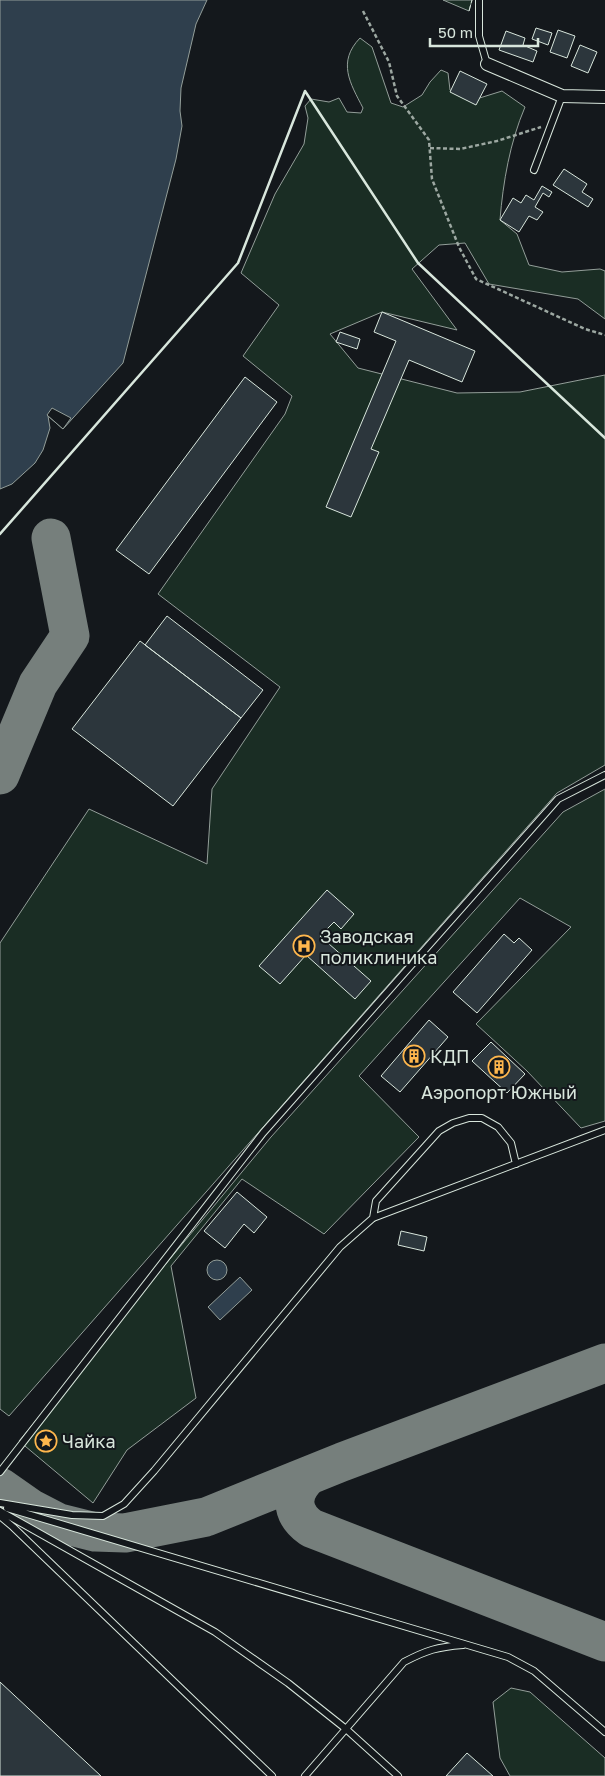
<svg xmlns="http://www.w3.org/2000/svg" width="605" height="1776" viewBox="0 0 605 1776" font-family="'Golos Text',sans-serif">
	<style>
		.green { fill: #1a2d24; stroke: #939e99 }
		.water { fill: #2f3f4d; stroke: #939e99 }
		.pier { fill: #14181c; stroke: #939e99 }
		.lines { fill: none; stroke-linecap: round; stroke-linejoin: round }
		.taxiway { stroke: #767f7c; stroke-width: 39 }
		.building { fill: #2c363c; stroke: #d8e6dc }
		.service-casing { stroke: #d8e6dc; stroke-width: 8 }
		.minor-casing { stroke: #d8e6dc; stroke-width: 14 }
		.path { stroke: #9da8a2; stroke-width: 2.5; stroke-dasharray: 4 2.5; stroke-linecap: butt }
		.service { stroke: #14181c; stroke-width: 6 }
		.minor { stroke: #14181c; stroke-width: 12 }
		.fence { stroke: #d8e6dc; stroke-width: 1; stroke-dasharray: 6 2.5; stroke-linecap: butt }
		.wall { stroke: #d8e6dc; stroke-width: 2.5 }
		.labels { text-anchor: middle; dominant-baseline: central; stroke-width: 4; stroke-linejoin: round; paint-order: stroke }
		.poi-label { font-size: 18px; fill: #d8e6dc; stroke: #14181c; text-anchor: start }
	</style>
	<rect width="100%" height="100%" fill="#14181c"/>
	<path class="green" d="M443,0H472L469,11Z
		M360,38L372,47L391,103L403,107L422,95L430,82L441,70L448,73L450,90L470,101L502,91L525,107C510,142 503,182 500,220L517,234L529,265L562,272L600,269L605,271V319L578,299L489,284L465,243L439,245L412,269L457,330L382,312L330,334L358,368L457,393L520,392L605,375V765L557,793L9,1416L0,1409V943L89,809L207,864L212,789L280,687L158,594L285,414L292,396L243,356L279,305L241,273L275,194L304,144L308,118L305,106L311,99L329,102L339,98L347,112L361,113L363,108C350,83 337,62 360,38Z
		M605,789V1121L581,1128L527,1071L476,1024L571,927L520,898L359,1076L419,1137L324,1234L242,1179L171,1266L196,1398L127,1450L93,1503L19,1441L271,1137L563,812Z
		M511,1688L530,1692L605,1758V1776H510L500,1758L493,1702Z"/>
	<path class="water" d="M0,0H207L196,24L181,88L180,111L182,126L176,159L123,363L63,429L48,416L50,428L43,450L35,463L12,484L0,489Z
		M207 1270a10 10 0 1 1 20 0a10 10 0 1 1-20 0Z
		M240,1277L252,1290L220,1320L208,1307Z"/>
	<path class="pier" d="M52,408L71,418L63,429L47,415Z"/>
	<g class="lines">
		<path class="taxiway" d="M0,775L38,684L70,636L51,538
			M308,1476C290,1493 290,1513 311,1528L605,1642
			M0,1487L30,1508L59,1523L95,1532L125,1533L206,1517L342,1462L605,1363"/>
	</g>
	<path class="building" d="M536,28L552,33L548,45L532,39Z
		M558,30L575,36L567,58L550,52Z
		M506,31L525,38L523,45L537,51L533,62L499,50Z
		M580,45L597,52L588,73L571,66Z
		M460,71L487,84L476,105L450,92Z
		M564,169L587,184L582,192L593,199L588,207L553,185Z
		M542,186L552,192L549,197L543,193L535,207L543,212L537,220L529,216L519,232L500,220L513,198L521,203L526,195L534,200Z
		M382,312L475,351L462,382L409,360L371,449L379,452L351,517L326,507L396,341L374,332Z
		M340,332L360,339L357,349L336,342Z
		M245,377L277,402L149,574L116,550Z
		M167,616L263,690L241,718L145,645Z
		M140,641L241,718L173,806L72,729Z
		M327,890L354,914L341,929L334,922L320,936L371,981L355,999L306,955L280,984L259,966Z
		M504,934L514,943L519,938L532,950L477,1013L453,992Z
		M429,1020L448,1037L400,1092L381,1076Z
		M491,1042L525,1074L507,1093L472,1061Z
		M237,1192L267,1217L254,1233L244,1224L225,1248L204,1231Z
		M401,1231L427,1237L424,1251L398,1245Z
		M0,1682L101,1776H0Z
		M467,1753L493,1776H446Z"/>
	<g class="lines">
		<g class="service-casing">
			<path id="service" d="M479,0V36L487,64
				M534,170L562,96
				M373,1218L376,1201L439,1131L453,1123L469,1118H482L498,1127L511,1143L516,1164
				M0,1472L263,1133L558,799L605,775
				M0,1503L72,1515L103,1516L124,1504L154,1471L340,1247L373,1218L605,1130
				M7,1508L508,1657L534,1671L605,1732
				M0,1511L215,1632L288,1683L346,1729L398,1776
				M0,1516L13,1527L272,1776
				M305,1776L404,1662C427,1650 437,1647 463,1645"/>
		</g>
		<g class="minor-casing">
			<path id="minor" d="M487,64L562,96L605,97"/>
		</g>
		<path class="path" d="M363,11L389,62L397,96L429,140L432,179L459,247L476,279L585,329L605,335
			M430,148L460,149L497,141L541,127"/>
		<use href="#service" class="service"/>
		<use href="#minor" class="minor"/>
		<path class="fence" d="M469,11L472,0
			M0,534L238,263L305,91L418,263L605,438"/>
		<path class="wall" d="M0,534L238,263L305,91L418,263L605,438"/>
	</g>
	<defs>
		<g id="hospital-ring" transform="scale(1.125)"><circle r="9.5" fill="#14181c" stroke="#ffb74d" stroke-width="1.5"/><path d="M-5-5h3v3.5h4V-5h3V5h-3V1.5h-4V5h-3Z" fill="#ffb74d"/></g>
		<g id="building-ring" transform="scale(1.125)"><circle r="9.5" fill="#14181c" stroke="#ffb74d" stroke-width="1.5"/><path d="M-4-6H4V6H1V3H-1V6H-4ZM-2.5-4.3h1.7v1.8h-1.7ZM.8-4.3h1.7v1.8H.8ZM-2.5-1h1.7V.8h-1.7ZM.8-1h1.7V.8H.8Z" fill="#ffb74d"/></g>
		<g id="sight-ring" transform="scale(1.125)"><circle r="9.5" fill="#14181c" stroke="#ffb74d" stroke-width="1.5"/><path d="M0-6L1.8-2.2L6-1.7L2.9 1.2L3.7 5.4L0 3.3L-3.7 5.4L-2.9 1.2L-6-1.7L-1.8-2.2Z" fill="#ffb74d"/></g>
	</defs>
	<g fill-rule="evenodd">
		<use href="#hospital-ring" x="304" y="946"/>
		<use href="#building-ring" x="414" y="1056"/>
		<use href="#building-ring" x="499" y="1067"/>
		<use href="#sight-ring" x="46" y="1441"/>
	</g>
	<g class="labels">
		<g class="poi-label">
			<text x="320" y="936">Заводская<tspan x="320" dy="21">поликлиника</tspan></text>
			<text x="430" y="1056">КДП</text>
			<text x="499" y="1092" text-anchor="middle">Аэропорт Южный</text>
			<text x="62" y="1441">Чайка</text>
		</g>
	</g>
	<path d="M430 38v8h108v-8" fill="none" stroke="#d8e6dc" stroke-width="2.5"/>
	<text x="438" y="38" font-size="15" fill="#d8e6dc" stroke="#14181c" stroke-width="4" paint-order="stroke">50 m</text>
</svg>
